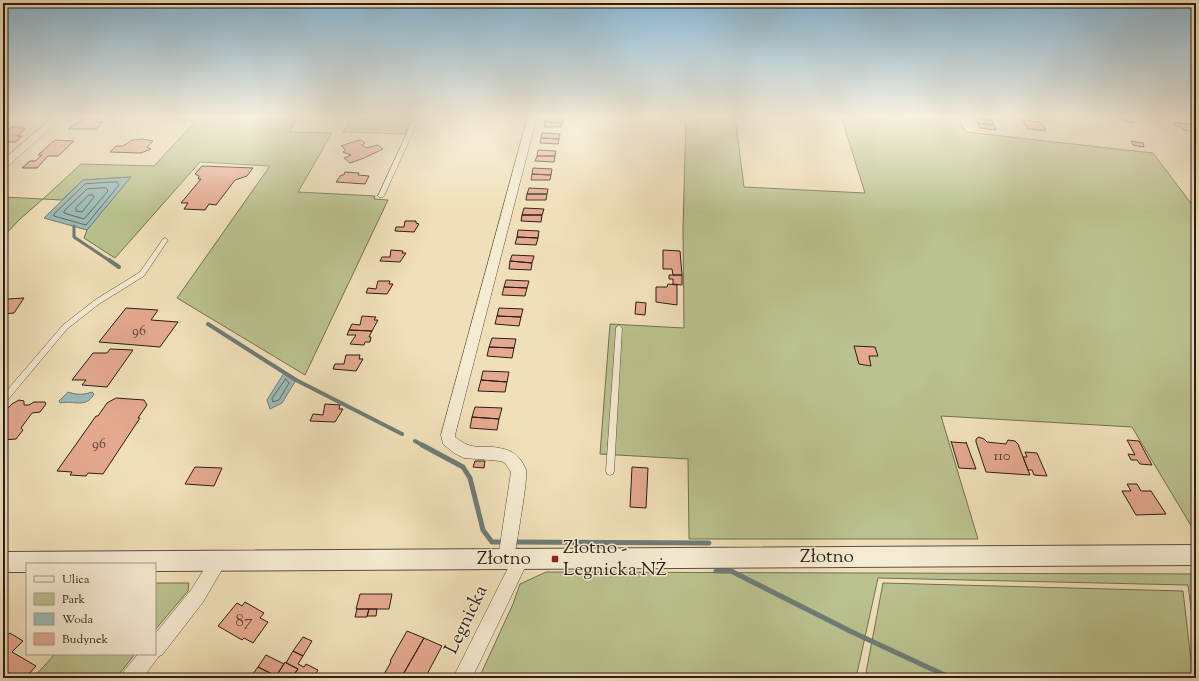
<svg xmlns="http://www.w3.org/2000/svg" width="1199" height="681" viewBox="0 0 1199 681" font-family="'Sorts Mill Goudy',serif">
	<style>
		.green { fill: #bac28f; stroke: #737052 }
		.water { fill: #9cbbb7; stroke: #6f7c77 }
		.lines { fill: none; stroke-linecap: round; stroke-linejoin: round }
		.shore { stroke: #646c66; stroke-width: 1 }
		.stream-far2 { stroke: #6f7c77; stroke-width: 3 }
		.stream-far1 { stroke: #6f7c77; stroke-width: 4 }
		.stream { stroke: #6f7c77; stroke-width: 5 }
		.building { fill: #e5a990; stroke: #2c1d16 }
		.service-casing { stroke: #5d4e3f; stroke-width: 1 }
		.minor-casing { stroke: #5d4e3f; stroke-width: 1 }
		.tertiary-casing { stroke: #5d4e3f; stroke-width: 2 }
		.service { fill: #f5ebd2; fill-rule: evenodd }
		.minor { fill: #f5ebd2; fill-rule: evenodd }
		.tertiary { fill: #f5ebd2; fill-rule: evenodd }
		.poi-dot { fill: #8f2418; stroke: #f5ebd2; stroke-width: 1.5 }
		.labels { text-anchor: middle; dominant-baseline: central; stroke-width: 3; stroke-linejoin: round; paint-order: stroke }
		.number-label { font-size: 14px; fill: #5a4034 }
		.near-number-label { font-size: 17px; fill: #5a4034 }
		.near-poi-label { font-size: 19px; fill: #2c1d16; stroke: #f5ebd2; text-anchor: start }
		.near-street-label { font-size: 19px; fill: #2c1d16; stroke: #f5ebd2 }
	</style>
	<rect width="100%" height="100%" fill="#f0e0b9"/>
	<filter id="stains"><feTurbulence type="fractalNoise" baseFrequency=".005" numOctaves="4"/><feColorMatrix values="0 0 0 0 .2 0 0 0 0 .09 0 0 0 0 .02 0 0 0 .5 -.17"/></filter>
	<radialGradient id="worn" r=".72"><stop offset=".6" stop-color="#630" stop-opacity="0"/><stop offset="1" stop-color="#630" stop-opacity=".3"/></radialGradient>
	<path class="green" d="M147,116H300L289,132L332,133L298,192L375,196L374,199L388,200L305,375L177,298L270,166L200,162L115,258L84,238L87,230L130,177L83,180L62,200L43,199L20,219L3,237V197L43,199L81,164L154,166L196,121Z
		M353,116H413L405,134L343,132Z
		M686,116H735L744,187L865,193L841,116H957L966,132L1153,153L1196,210V534L1132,427L941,416L978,539H689L688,459L600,454L610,324L684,328L683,229Z
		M546,572L1196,574V647L1188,585L878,578L856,678H479L513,604L520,584Z
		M155,583H189L188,591L155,630Z
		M883,583L1183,591L1193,678H865Z
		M55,654H135L116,678H33Z"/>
	<path class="water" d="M131,177L87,230L44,218L83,180Z
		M284,373L296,380L282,403L270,409L267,400Z
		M68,392C76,395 84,395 92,392L94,394C86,409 74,400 60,403L59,401Z"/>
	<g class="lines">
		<path class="shore" d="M117,182L119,185L86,225L54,216V214L85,184Z
			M106,188L108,191L84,219L64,213V211L87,189Z
			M89,195H93L94,197L82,212L76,211V208Z
			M286,379L289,383L279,400L273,402L272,399Z"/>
		<path class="stream-far2" d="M74,226V237L110,261"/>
		<path class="stream-far1" d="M109,260L119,267
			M208,324L296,380L402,434
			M415,441L424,446"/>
		<path class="stream" d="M422,445L463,467L470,478L483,530L492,542H504
			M511,542L709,543
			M716,571H731L854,633L951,678"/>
	</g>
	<path class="building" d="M1121,116H1131L1134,123L1123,121Z
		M546,117L563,118L562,123L545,122Z
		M976,118L992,120L994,125L978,123Z
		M88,119H100L96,122H103L96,129H68L81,120Z
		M1022,120L1040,122L1041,125H1044L1046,131L1028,129Z
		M545,122L562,123L561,127H544Z
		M1173,122L1196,125V132L1183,130L1181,127L1176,126Z
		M978,123L994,125L996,130L980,128Z
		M10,127H23L22,129H26L17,136H22L15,142H3V133L13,127Z
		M542,133L560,134L559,139L541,138Z
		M541,138L559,139L558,144L540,143Z
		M142,139L153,141L147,147L151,149L141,153L110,152L116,146H123L132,140Z
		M55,140L74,141L58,156H48L37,168H22L30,161H35L42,155H38Z
		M359,140H361L365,143L362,145L366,148L378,145L383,149L364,158L350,163L344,158L351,155L343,152L346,150L341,146Z
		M1131,141L1143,143L1144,147L1133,145Z
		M538,150L556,151L555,156H537Z
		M537,156H555L554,162L535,161Z
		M202,166L253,168L247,176L235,180L216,205L209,204L205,210L184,209L188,203H181L201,179H198L199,176L195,174Z
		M533,168L552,169L551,175L532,174Z
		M345,172L359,173L358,175L369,176L365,184L336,182L341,175H344Z
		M532,174L551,175L550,180H531Z
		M529,188L548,189L547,194H527Z
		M527,194H547L546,200H526Z
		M524,208L544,209L542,215H522Z
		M522,215H542L541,222L521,221Z
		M405,221H416V223L419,224L414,232L395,231L396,227H404Z
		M518,230L539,231L538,238L517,237Z
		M517,237L538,238L536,245L515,244Z
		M391,250L403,251L402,253H406L400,262L380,261L382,257H390Z
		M663,250L680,251L682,275H673L672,269H663Z
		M512,255L534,256L532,263L510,261Z
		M510,261L532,263L531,270L509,269Z
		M669,275H682V285L673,284V279H669Z
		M506,280L529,281L527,288L504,287Z
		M378,281H390L389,284H393L387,294L366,293L368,288L376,289Z
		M668,284L677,285V305L656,302V287H667Z
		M504,287L527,288L525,296L502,295Z
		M24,298L14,313L3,314V306L8,299Z
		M636,302L646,303L645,315L635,314Z
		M126,308L158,310L151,320L178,322L160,347L99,342Z
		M499,308L523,309L521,317L497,316Z
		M362,316L376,317L374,320H378L372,331L349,330L352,324L360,325Z
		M497,316L521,317L519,326L495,324Z
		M349,330L372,331L369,337H371L370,342H365L364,345L350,344L356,335H347Z
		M492,338L516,339L514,348L489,347Z
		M854,346L875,347L878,356H869L871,366L859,364Z
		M489,347L514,348L512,358L487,356Z
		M110,349L133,350L107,387L82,385L86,380H72L93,353H107Z
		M346,355H360L359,359H363L356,371L333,369L335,364H344Z
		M483,371L509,372L507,382L481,380Z
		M481,380L507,382L505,392L478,391Z
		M116,398L144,400L147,405L138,418H140L103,474L88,473L86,476L70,475L72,472L57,471L96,416H98L107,403Z
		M19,400L24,401V405H29L34,402H45L46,404L40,412L32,413L21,428L23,430L16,439L3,440V413L12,404Z
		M325,404L340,405L339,409H343L335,422L310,421L313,414L323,415Z
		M475,407L502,408L499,419L472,417Z
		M472,417L499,419L497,430L470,428Z
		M979,437L984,439L987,442L1006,444L1008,440L1015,441L1018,444L1030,475L986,472L976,442V439Z
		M1127,440L1139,441L1152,465L1140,464L1137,460H1131L1128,454L1135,455Z
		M951,441L952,442L966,443V442L976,469L959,468Z
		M1025,452L1037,453L1047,476L1034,475L1032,470H1028L1023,457H1027Z
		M475,461H485L484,468L473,467Z
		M195,467L222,468L214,486L185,484Z
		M632,467L648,468L646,508L630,507Z
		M1127,484H1137L1141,491H1151L1166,514L1136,515L1122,491H1131Z
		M360,594H392L389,609H356Z
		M245,602L264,613L260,618L268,622L253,643L244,638L242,640L218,626L237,603L242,606Z
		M357,609H369L367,617H355Z
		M369,609H377L376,616H367Z
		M407,631L424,638L401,678H387L383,676L391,662L390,661Z
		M10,633L23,641L12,652L36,666L25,678H3V639Z
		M303,637L312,641L303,656L293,651Z
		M424,638L442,646L425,678L422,677L401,678Z
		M293,651L303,656L298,664L304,667L306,664L318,670L313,678H291L298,669L286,663Z
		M266,655L284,664L276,676L258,667Z
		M285,662L298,669L291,678H275Z
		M258,667L276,676L275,678H250Z"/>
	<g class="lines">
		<g class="service-casing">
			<path id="service" d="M415,116H420L384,196L383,197H379L378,196Z
				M165,238L168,240L144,276L99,304L67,329L6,402L3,403V395L63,325L95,300L140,272L163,239Z
				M619,325L622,328L614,471L613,474L610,475L607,474L606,471L616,328Z"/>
		</g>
		<g class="minor-casing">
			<path id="minor" d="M54,116H64L7,167L3,168V160Z
				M528,116H537L455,435V437C474,452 479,444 499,448C513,450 521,457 526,470C528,478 517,540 515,553L521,551L527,553L529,559L472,678H453L509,566L506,567L500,565L498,559L511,472L505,463L501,461L464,458L454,453L443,444L441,435Z
				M219,553L225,555L227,561L203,602L162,655L159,656L143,678H122L124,671L138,654H155V634L191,590L213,555Z"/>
		</g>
		<g class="tertiary-casing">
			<path id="tertiary" d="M1196,545V565L155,571V564H27V572H3V552Z"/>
		</g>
		<use href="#service" class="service"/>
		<use href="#minor" class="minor"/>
		<use href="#tertiary" class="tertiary"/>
	</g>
	<linearGradient id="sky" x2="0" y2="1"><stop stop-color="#89b7d4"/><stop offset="0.55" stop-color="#f8f1e0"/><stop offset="1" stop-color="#f8f1e0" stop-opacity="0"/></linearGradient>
	<rect width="1199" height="212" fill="url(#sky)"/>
	<rect class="poi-dot" x="551" y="555" width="8" height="8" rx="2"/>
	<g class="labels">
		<g class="number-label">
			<text x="139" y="332">96</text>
			<text x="99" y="445">96</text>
			<text x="1002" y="457">110</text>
		</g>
		<g class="near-number-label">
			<text x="244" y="622">87</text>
		</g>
		<g class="near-poi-label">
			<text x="563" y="548">Złotno -<tspan x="563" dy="22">Legnicka NŻ</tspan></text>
		</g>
		<g class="near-street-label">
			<text x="827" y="557">Złotno</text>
			<text x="504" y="559">Złotno</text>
			<text transform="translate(467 620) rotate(-64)">Legnicka</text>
		</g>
	</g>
	<rect width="1199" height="681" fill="none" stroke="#f0e0b9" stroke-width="16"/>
	<rect x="4" y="4" width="1191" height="673" fill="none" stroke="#2c1d16" stroke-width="2"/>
	<rect x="8" y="8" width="1183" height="665" fill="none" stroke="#2c1d16"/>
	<rect x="26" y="563" width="130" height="92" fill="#f5ebd2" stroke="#a59987"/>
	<rect x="34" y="576" width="20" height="6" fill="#f5ebd2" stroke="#a59987"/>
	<text x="62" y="583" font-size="12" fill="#2c1d16">Ulica</text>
	<rect x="34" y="593" width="20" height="12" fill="#bac28f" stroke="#a59987"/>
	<text x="62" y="603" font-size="12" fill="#2c1d16">Park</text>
	<rect x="34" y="613" width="20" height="12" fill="#9cbbb7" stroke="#a59987"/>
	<text x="62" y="623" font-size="12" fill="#2c1d16">Woda</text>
	<rect x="34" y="633" width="20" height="12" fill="#e5a990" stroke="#a59987"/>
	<text x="62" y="643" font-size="12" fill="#2c1d16">Budynek</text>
	<rect width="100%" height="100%" filter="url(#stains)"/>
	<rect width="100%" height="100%" fill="url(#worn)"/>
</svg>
